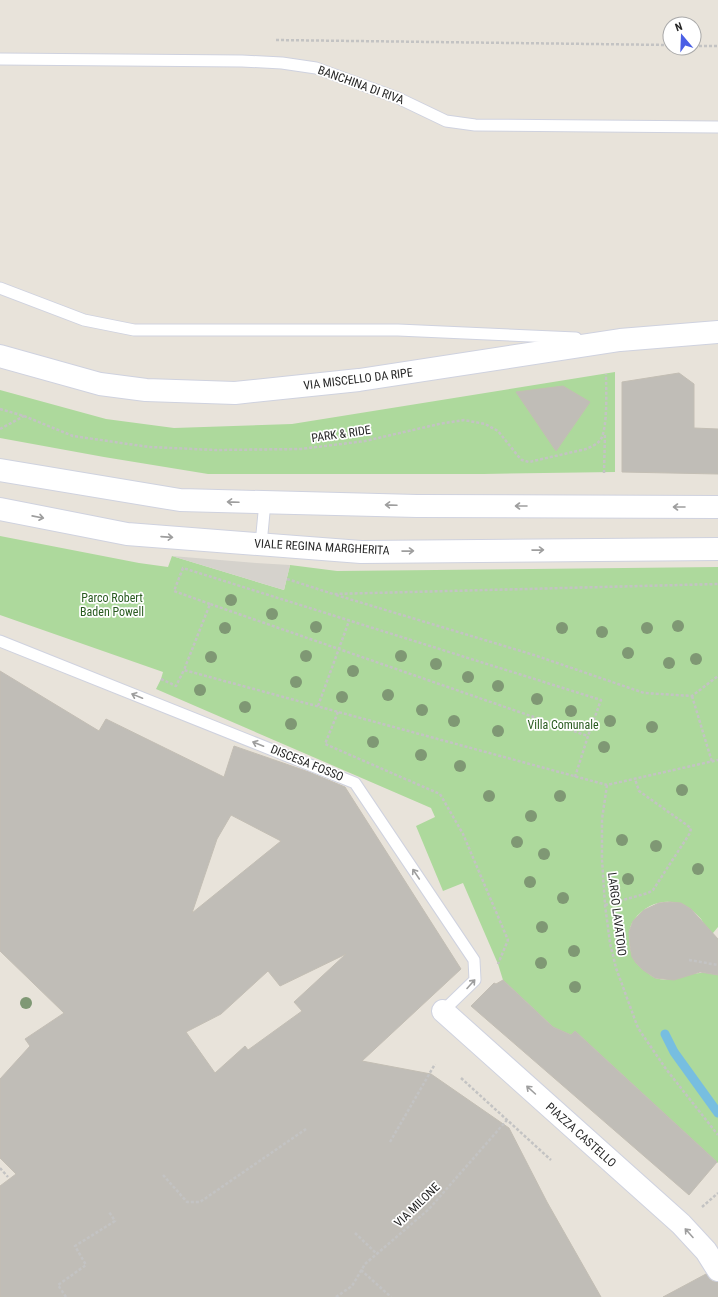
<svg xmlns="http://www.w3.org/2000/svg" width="718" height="1297" viewBox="0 0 718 1297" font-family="'Roboto Condensed',sans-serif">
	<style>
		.green { fill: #add99c }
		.plaza { fill: #d5d2cc }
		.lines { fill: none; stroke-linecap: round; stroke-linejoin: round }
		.stream { stroke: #77bee0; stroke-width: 9 }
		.building { fill: #c0bdb7; stroke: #c3beb4; fill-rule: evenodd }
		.service-casing { stroke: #cfd2df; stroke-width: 13 }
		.minor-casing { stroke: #cfd2df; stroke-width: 24 }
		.path { stroke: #c3c3c3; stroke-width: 2.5; stroke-dasharray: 3 2; stroke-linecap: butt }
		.service { stroke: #fff; stroke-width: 11 }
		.minor { stroke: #fff; stroke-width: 22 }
		.tree { fill: #7f9874 }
		.oneway { stroke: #9e9e9e }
		.labels { text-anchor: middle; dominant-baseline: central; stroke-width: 3.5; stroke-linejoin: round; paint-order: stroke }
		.street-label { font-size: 12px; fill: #272727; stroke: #fff }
		.park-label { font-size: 12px; fill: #295b20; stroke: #fff }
	</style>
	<rect width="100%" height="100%" fill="#e8e3da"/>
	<path class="green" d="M615,372V472L483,474H208L104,457L0,438V390L106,419L174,428L292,424Z
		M0,536L139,563L168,567L172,556L284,590L290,565L337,571L718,567V927L708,939C706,933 705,925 701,919C682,896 652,896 634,920C630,925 629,932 629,938C630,954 634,964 648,973C650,975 653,977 655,978C673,983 684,974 700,973C706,972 712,974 718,975V1163L575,1031L571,1035L553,1027L503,980L498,964L463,883L443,891L416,826L435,817L431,808L156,689L161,679L163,672L0,615Z"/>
	<path class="plaza" d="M172,556L256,563L290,565L284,590Z"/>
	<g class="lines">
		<path class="stream" d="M665,1034L674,1052L718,1113"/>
	</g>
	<path class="building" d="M679,373L694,384V428L718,429V474L622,472V382Z
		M563,386L590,402L556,451L516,392Z
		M0,671L99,731L106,719L224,777L234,746L309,772L345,787L461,969L362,1061L431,1074L509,1128L547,1202L601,1297H0V1186L16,1174L0,1158V1079L30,1046L25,1039L64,1013L0,951ZM231,815L281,841L192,913L217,839ZM346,954L294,1002L302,1011L248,1050L245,1046L215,1073L186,1032L221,1014L268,971L280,986Z
		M670,902L681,903L691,909L718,939V975L700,972L674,980L655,978L643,970L636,963L632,957L630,946L629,932L633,921L644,910L659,903Z
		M503,980L553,1027L571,1035L575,1031L717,1162L689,1195L471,1006L494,983L496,984Z
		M706,1274L712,1281L718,1282V1297H663Z"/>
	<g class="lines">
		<g class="service-casing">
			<path id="service" d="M0,59L242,61L282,63L316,68L398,98L446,121L475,125L718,127
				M0,288L84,320L134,330H398L576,338
				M261,544L265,502
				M0,641L355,783L474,960L475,980L443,1011"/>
		</g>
		<g class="minor-casing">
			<path id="minor" d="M0,356L100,384L146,390L235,393L359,380L620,340L718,332
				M0,470L180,500L417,506L718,507
				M0,509L127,534L361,552L718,549
				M443,1011L681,1224L706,1251L718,1270"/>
		</g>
		<path class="path" d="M276,40L670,45
			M694,46H718
			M0,409L24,416L73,436L149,447L216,450L301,449L365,441L439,424L464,420L485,424L498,431L518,456L522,460L529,462L586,449C591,447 598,444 601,439C608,426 606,389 606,374
			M0,429L24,416
			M604,473L605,433
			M287,579L333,594L718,584
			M336,595L534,655L644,693L692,696L718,676
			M210,604L174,591L183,568L601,700L588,736
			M161,679L176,686L184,670
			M692,696L712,762
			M318,706L349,621
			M338,712L325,744L440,794L463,834L508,940L498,964
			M575,777L588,736L210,604L184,670L607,785L718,760
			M607,785L602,819V860L605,905L610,943L616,968L638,1028L666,1069L718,1135
			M605,905L648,893L653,890L690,833L691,828L639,791L635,779
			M689,960L718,965
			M461,1078L551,1160
			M390,1142L435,1064
			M0,1168L8,1177
			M163,1175L187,1202H200L306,1129
			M702,1207L718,1193
			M355,1233L377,1254
			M361,1270L391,1297
			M66,1297L58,1285L86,1265L75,1246L115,1221L109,1212
			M336,1297L352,1286L365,1264L429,1209L507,1120"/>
		<use href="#service" class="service"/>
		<use href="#minor" class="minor"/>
	</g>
	<g class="tree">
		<circle cx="231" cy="600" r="6"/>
		<circle cx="272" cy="614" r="6"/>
		<circle cx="678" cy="626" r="6"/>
		<circle cx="316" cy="627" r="6"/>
		<circle cx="225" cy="628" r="6"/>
		<circle cx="562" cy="628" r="6"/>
		<circle cx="647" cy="628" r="6"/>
		<circle cx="602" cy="632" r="6"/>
		<circle cx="628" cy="653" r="6"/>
		<circle cx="306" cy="656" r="6"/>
		<circle cx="401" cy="656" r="6"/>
		<circle cx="211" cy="657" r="6"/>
		<circle cx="696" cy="659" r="6"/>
		<circle cx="669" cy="663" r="6"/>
		<circle cx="436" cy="664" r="6"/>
		<circle cx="353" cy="671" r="6"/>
		<circle cx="468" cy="677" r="6"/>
		<circle cx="296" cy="682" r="6"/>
		<circle cx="498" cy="686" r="6"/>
		<circle cx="200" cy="690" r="6"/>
		<circle cx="388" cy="695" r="6"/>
		<circle cx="342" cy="697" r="6"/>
		<circle cx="537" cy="699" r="6"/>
		<circle cx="245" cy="707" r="6"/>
		<circle cx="422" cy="710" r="6"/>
		<circle cx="571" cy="711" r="6"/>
		<circle cx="454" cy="721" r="6"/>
		<circle cx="610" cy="721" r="6"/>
		<circle cx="291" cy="724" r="6"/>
		<circle cx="652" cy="727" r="6"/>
		<circle cx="498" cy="731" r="6"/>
		<circle cx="373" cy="742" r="6"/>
		<circle cx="604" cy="747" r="6"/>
		<circle cx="421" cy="755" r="6"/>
		<circle cx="460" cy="766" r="6"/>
		<circle cx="682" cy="790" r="6"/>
		<circle cx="489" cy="796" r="6"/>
		<circle cx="560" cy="796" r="6"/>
		<circle cx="531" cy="816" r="6"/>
		<circle cx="622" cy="840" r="6"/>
		<circle cx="517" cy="842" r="6"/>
		<circle cx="656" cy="846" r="6"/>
		<circle cx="544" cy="854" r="6"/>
		<circle cx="698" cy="869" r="6"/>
		<circle cx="628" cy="879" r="6"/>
		<circle cx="530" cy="882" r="6"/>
		<circle cx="563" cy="898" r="6"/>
		<circle cx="542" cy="927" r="6"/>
		<circle cx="574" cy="951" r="6"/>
		<circle cx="541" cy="963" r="6"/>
		<circle cx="575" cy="987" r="6"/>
		<circle cx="26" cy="1003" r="6"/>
	</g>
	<defs><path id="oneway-shaft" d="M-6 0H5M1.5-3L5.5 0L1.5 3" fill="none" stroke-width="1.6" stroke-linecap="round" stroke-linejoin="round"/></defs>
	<g class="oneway">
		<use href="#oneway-shaft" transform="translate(233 502) rotate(-178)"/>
		<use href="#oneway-shaft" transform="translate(391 505) rotate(-178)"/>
		<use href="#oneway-shaft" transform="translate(521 506) rotate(-180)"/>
		<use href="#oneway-shaft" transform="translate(679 507) rotate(-180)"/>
		<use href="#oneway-shaft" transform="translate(38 517) rotate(11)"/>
		<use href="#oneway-shaft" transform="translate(167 537) rotate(4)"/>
		<use href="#oneway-shaft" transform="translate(538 550) rotate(-1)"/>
		<use href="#oneway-shaft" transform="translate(408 551) rotate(-1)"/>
		<use href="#oneway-shaft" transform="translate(137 696) rotate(-158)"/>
		<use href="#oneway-shaft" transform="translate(258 744) rotate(-158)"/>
		<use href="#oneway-shaft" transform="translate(416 874) rotate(-124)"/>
		<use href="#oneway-shaft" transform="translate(471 984) rotate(-48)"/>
		<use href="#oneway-shaft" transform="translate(531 1090) rotate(-138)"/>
		<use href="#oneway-shaft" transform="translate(689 1233) rotate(-132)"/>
	</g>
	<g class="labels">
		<g class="street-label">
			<text transform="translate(361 85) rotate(20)">BANCHINA DI RIVA</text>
			<text transform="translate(358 379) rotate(-7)">VIA MISCELLO DA RIPE</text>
			<text transform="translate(341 434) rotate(-8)">PARK &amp; RIDE</text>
			<text transform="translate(322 547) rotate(3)">VIALE REGINA MARGHERITA</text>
			<text transform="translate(307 763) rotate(22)">DISCESA FOSSO</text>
			<text transform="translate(617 914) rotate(83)">LARGO LAVATOIO</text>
			<text transform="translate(581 1135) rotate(42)">PIAZZA CASTELLO</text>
			<text transform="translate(417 1205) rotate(-44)">VIA MILONE</text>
		</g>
		<g class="park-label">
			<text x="112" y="598">Parco Robert<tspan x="112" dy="14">Baden Powell</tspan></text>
			<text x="563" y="725">Villa Comunale</text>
		</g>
	</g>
	<g transform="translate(682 36) rotate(341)"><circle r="19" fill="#ffffff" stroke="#a9a9a9"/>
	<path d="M0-3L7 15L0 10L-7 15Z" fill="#4a5fe5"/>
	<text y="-6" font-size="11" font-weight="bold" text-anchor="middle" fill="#272727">N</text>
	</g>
</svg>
